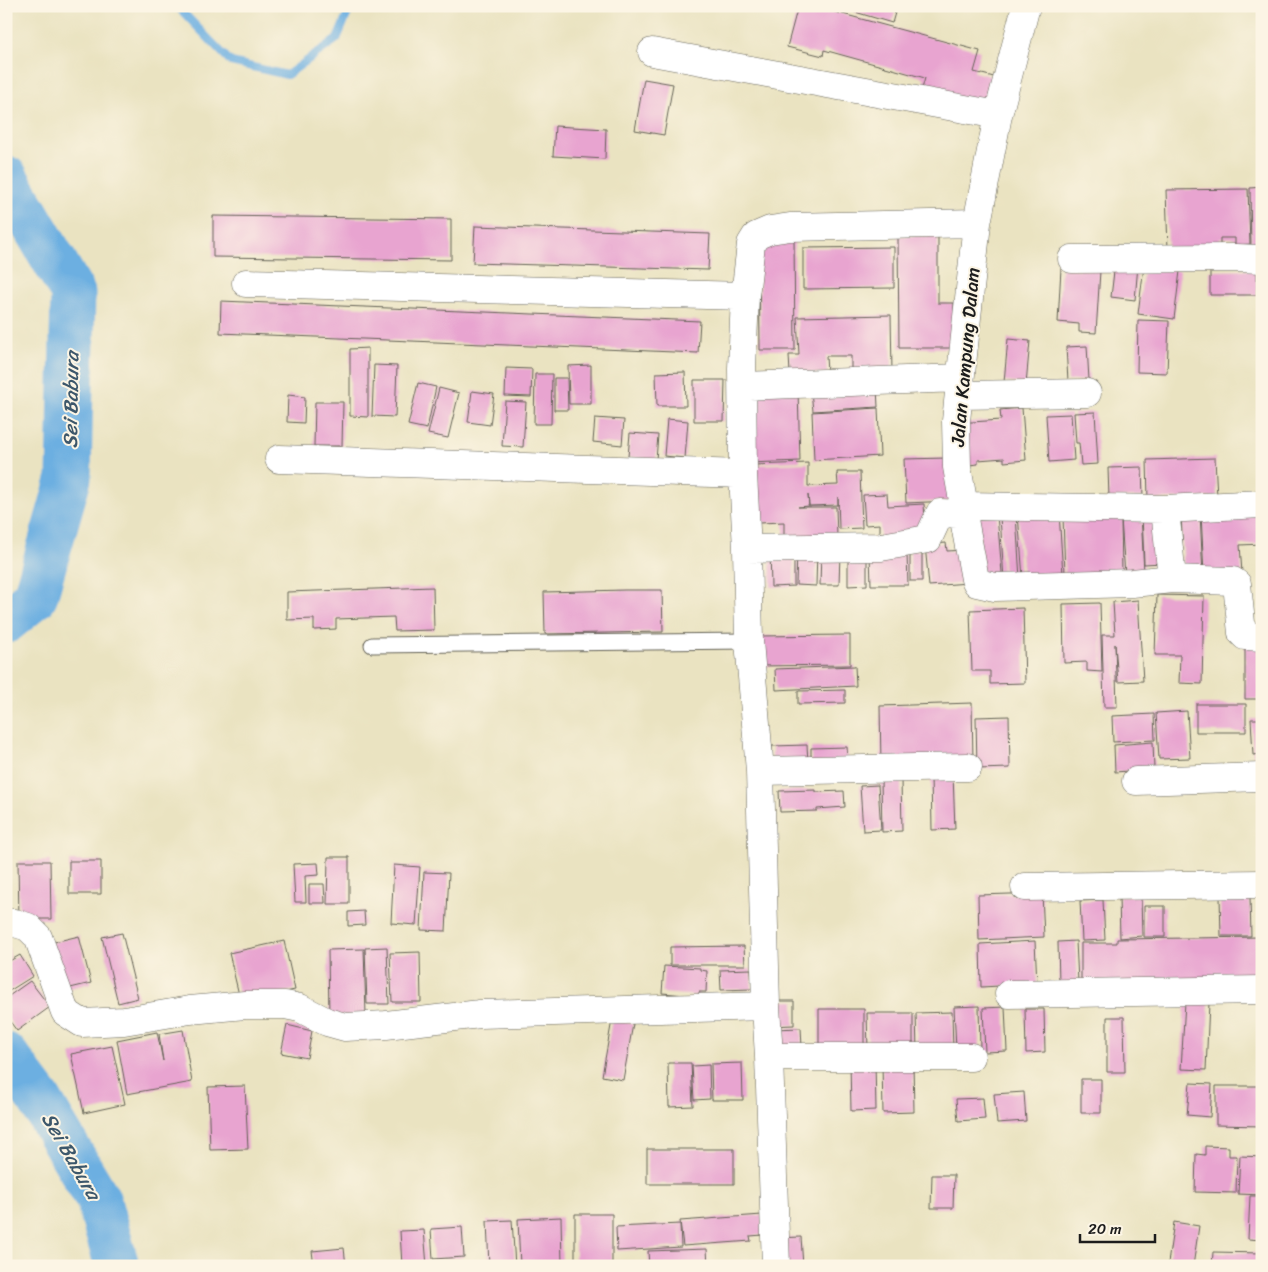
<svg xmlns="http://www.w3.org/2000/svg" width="1268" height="1272" viewBox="0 0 1268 1272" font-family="Sriracha,sans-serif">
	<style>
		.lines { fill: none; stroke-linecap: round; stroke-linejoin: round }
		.stream { stroke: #6cafe1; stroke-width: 8 }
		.river { stroke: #6cafe1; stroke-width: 45 }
		.building { fill: #e8a4d0 }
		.service-casing { stroke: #646256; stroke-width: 17 }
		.minor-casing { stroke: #646256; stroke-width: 29 }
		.service { stroke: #fff; stroke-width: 15 }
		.minor { stroke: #fff; stroke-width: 28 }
		.labels { text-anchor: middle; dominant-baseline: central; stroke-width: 4; stroke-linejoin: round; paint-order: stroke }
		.street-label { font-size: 19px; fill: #1c1c1c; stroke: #fcf5e5 }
		.water-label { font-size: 20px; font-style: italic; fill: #3c576b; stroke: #fcf5e5 }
	</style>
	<rect width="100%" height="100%" fill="#fcf5e5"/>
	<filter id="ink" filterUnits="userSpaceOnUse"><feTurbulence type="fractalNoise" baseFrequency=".02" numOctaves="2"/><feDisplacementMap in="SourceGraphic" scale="10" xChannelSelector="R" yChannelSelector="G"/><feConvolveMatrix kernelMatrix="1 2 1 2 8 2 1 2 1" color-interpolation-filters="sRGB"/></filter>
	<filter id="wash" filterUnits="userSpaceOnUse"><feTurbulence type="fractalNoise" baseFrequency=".0096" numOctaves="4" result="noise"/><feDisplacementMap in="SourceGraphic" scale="20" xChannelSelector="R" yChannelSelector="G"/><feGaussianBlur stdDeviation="1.12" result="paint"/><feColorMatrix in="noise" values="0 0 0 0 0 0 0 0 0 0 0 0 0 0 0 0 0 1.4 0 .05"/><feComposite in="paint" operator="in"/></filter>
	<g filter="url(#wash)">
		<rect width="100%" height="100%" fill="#eae3c1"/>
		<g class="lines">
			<path class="stream" d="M177,6L231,62L287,75L337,39L351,6"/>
			<path class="river" d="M6,178L73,293L69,478L35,597L6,621
				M6,1055L39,1099L98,1199L117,1266"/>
		</g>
		<g id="blocks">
			<path class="building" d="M798,6H813L980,51L974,72L994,77L986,106L922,89L925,78L824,50L823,56L787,47Z
				M857,6H897L892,23L855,12Z
				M644,79L673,84L664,135L635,130Z
				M555,126L606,129L605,159L553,156Z
				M1262,187V248L1251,249L1250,188Z
				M1248,189L1250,244L1235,245V238H1220V249L1168,250L1166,190Z
				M213,216L451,219V260L213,257Z
				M475,226L710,234L708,270L473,263Z
				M759,236H794L795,350H760Z
				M898,236H938V303H954V348H899Z
				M894,247V288L803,289V248Z
				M1115,263L1138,265L1135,300L1111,297Z
				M1144,266L1180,271L1174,319L1138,314Z
				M1061,268L1100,271L1096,333L1079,332V324L1058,322Z
				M1257,270V295H1210V271Z
				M221,301L700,321L698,353L220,333Z
				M891,315L892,373L851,374V356H826L827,373L790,374L789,355H799L797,317Z
				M1138,320L1169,321L1167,373L1137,372Z
				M1008,339L1030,341L1026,384L1004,382Z
				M1087,346L1089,380L1068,381L1066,347Z
				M368,348V417L350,416V349Z
				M374,365L397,366L395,417L372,416Z
				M591,365V404H569L568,366Z
				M506,368L532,369L531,397L505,396Z
				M685,372L686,406H657L656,373Z
				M535,374H552L551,424H534Z
				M554,378H567L568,410H554Z
				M694,380H725L724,421H694Z
				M418,383L436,387L427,429L408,425Z
				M439,388L459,393L448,438L428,434Z
				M877,388L878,407L813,411L811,391Z
				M798,390L800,461L749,463L747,391Z
				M472,391L494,394L490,425L468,422Z
				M288,395L305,397L304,423L287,422Z
				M505,401L526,402L523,447L502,446Z
				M315,402H343L342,446H314Z
				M878,408L880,456L814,460L812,412Z
				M1022,408L1026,460L1004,462V458L978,460V464L960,466L957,423L1001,420L1000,410Z
				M1095,412L1098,464L1081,465L1079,443H1076L1074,413Z
				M1071,414L1074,460L1049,462L1046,415Z
				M595,418L624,420L622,445L593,442Z
				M667,419L688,421L685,458L664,456Z
				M630,433L658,435L656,460L628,457Z
				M947,458L950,501L906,503L904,459Z
				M1215,458L1217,497L1148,500L1147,460Z
				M808,463V486L838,485L837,472H860L862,528L839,529L838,497V505L809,506L808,495L809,506L798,507H836L837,537L784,538V522L759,523L754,465Z
				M1142,467L1143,497L1109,498L1108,468Z
				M887,494L888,506L924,504L926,535L880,537V524L865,525L863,495Z
				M1262,510V544L1240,545L1242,573L1204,575L1201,513Z
				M1059,512L1063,575L1023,578L1018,514Z
				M1161,512L1163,563L1144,564L1142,513Z
				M1200,512L1203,577L1184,578L1181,513Z
				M1141,513L1144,573L1125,575L1121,519L1122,573L1065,575L1063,517Z
				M997,515L1002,573L982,575L978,517Z
				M1016,515L1020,579L1004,580L1000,516Z
				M946,543L947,551L965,550L968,583L929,586L925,545Z
				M770,549H794V586L771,587Z
				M797,549H817L816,586L796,585Z
				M910,550L922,551V581H910Z
				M821,551L840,552L839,585H820Z
				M907,554L908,585H871L870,555Z
				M848,556H867V585L848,586Z
				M433,587L434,630L395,631L394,617L336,619V629L314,630V619L287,620V592Z
				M625,590H662L663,632L545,634L544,592Z
				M1157,595L1204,596L1202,684L1179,683L1180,655H1155Z
				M1138,600L1143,681L1118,682L1115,644L1117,707H1104L1102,635H1115L1113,602Z
				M1100,603L1102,672L1087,671V662L1064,663L1063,604Z
				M1023,608L1025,683L990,684V671H972L970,610Z
				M850,635V665L757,666V636Z
				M1245,646H1262V699H1245Z
				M855,666L856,686L776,690L775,669Z
				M845,690V703L798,704V691Z
				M972,703L973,762L881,764L880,706Z
				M1196,704H1246V732H1196Z
				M1187,711L1190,758L1159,759L1156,713Z
				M1154,714L1155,740L1113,742L1112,716Z
				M1009,716L1010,768L977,769L976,717Z
				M1251,719H1262V754L1253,755Z
				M1153,742L1154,769L1115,772L1114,745Z
				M807,745L808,763L772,764V746Z
				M847,747L848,762L811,763V748Z
				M953,774L955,829L932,830L931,775Z
				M901,779L902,831L882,832L881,780Z
				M878,785L881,830L863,831L860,786Z
				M816,790V792L844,791L845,807L817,809V811L780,812L779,791Z
				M328,857H349V904H327Z
				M18,861H50L51,919H19Z
				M69,861H101V894H69Z
				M318,863L319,875L305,876L306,902H295L293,864Z
				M394,865L420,867L416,925L391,923Z
				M424,872L449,873L446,931L421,930Z
				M309,884H324L325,903H309Z
				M1042,893L1044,937L979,940L978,895Z
				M1119,896H1141L1142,936L1120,938Z
				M1220,897H1250L1251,936H1221Z
				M1103,900L1105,940L1082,941L1080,901Z
				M1144,906H1165V937H1144Z
				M364,911L365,925L348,926V912Z
				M122,933L138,998L118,1003L102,937Z
				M79,936L91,983L62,990L50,943Z
				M1262,937V986L1081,984V943H1117V939Z
				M6,939H8L10,959L6,960Z
				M284,941L295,990L260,997L258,991L239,995L229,953Z
				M1035,941L1037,984L981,987L980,944Z
				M1076,941L1078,982L1059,983L1058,942Z
				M744,946L745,965H670V947Z
				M387,947L389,1004H367L365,948Z
				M364,949L366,1015L329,1016L328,950Z
				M420,952L421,1002H392L390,953Z
				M20,955L33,976L6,993V963Z
				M664,966L700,968V970L707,971L706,992H699V996L662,993Z
				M751,969L752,989L721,990L720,970Z
				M30,981L50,1007L17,1031L6,1016V998Z
				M768,1001H794V1025L769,1026Z
				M1185,1002L1209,1003L1206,1070L1181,1069Z
				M979,1006L980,1049L956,1050L954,1007Z
				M1005,1007L1007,1051L985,1052L983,1008Z
				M819,1009H864V1051L819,1048Z
				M1025,1009H1044L1045,1052L1026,1053Z
				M952,1012L953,1051H917L916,1013Z
				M867,1013H913V1049L868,1050Z
				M1107,1017H1124L1125,1072H1107Z
				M612,1020L633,1024L623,1080L602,1076Z
				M287,1025L312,1031L307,1058L281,1053Z
				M801,1028L802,1047L774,1048L773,1029Z
				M183,1030L192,1082L127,1094L117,1040L157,1032L163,1061L159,1034Z
				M112,1046L125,1104L84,1113L71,1054Z
				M850,1062H875L876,1110L851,1111Z
				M668,1063H691L693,1106L669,1107Z
				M742,1063L743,1100H712L711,1064Z
				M913,1063L914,1112L883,1113L882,1064Z
				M709,1065L710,1099L694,1100L692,1066Z
				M1081,1079H1101V1113H1081Z
				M1190,1083L1212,1084L1210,1117L1187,1115Z
				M245,1086L248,1149L210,1150L208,1087Z
				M1216,1086H1262V1126L1216,1125Z
				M1024,1092L1026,1121L997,1123L994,1094Z
				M983,1098L985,1119L958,1121L956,1099Z
				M1205,1146L1229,1147V1156H1237L1236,1193L1195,1192L1196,1154L1205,1155Z
				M647,1149H734V1184H647Z
				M1240,1156L1262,1157V1195L1238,1194Z
				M932,1175H954L953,1208H931Z
				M1250,1196H1262V1240L1248,1239Z
				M575,1214H612V1266H575Z
				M762,1215L763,1235L750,1236L751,1241L683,1246L680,1221Z
				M561,1217L562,1266H520L518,1219Z
				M512,1220L515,1266H489L487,1221Z
				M1174,1222L1199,1226L1193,1266L1168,1263Z
				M680,1224L681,1247L617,1251L616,1227Z
				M462,1227L464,1257L433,1259L431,1229Z
				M424,1230L427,1266H402L400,1231Z
				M801,1237L803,1266H778L777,1238Z
				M344,1248L346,1266H314L312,1251Z
				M707,1249L708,1266H649L648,1251Z
				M1213,1252L1262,1253V1266H1212Z"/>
		</g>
	</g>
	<g filter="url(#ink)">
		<use href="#blocks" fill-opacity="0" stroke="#646256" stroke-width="1"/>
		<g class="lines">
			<g class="service-casing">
				<path id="service" d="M372,645L749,641"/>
			</g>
			<g class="minor-casing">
				<path id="minor" d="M1026,6L998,115L977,223L956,421L957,467L964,506L1165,509L1262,504
					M652,52L998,115
					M1072,259L1236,258L1262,259
					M246,283L745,296
					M743,386L960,378
					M959,395L1087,393
					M279,459L743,474
					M964,506L963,514L975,579L977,583L995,587L1132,583L1172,579L1233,581L1237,584L1242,633L1245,636L1262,637
					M1165,509L1172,579
					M747,549L881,547L928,539L940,513L963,514
					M760,771L968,767
					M1136,781L1262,777
					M1025,887L1262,884
					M6,923H15L28,927L38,937L65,1012L82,1023L124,1021L190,1010L245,1005H285L300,1008L327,1022L345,1027L386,1025L480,1014L766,1006
					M1009,994L1262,990
					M769,1057H971
					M776,1266L769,1057L766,1006L760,771L749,641L747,549L743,474L742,368L745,296L751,244L756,236L770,230L790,227L977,223"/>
			</g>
			<use href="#service" class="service"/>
			<use href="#minor" class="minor"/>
		</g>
	</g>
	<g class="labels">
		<g class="street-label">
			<text transform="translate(965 357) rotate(-85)">Jalan Kampung Dalam</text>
		</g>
		<g class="water-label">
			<text transform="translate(71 400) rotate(-89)">Sei Babura</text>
			<text transform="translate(71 1156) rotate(60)">Sei Babura</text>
		</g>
	</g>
	<rect width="1268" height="1272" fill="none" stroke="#fcf5e5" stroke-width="25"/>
	<path d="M1080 1234v8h75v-8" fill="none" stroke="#1c1c1c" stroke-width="2.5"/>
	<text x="1088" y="1234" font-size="15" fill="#1c1c1c" stroke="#fcf5e5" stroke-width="4" paint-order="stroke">20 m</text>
</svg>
